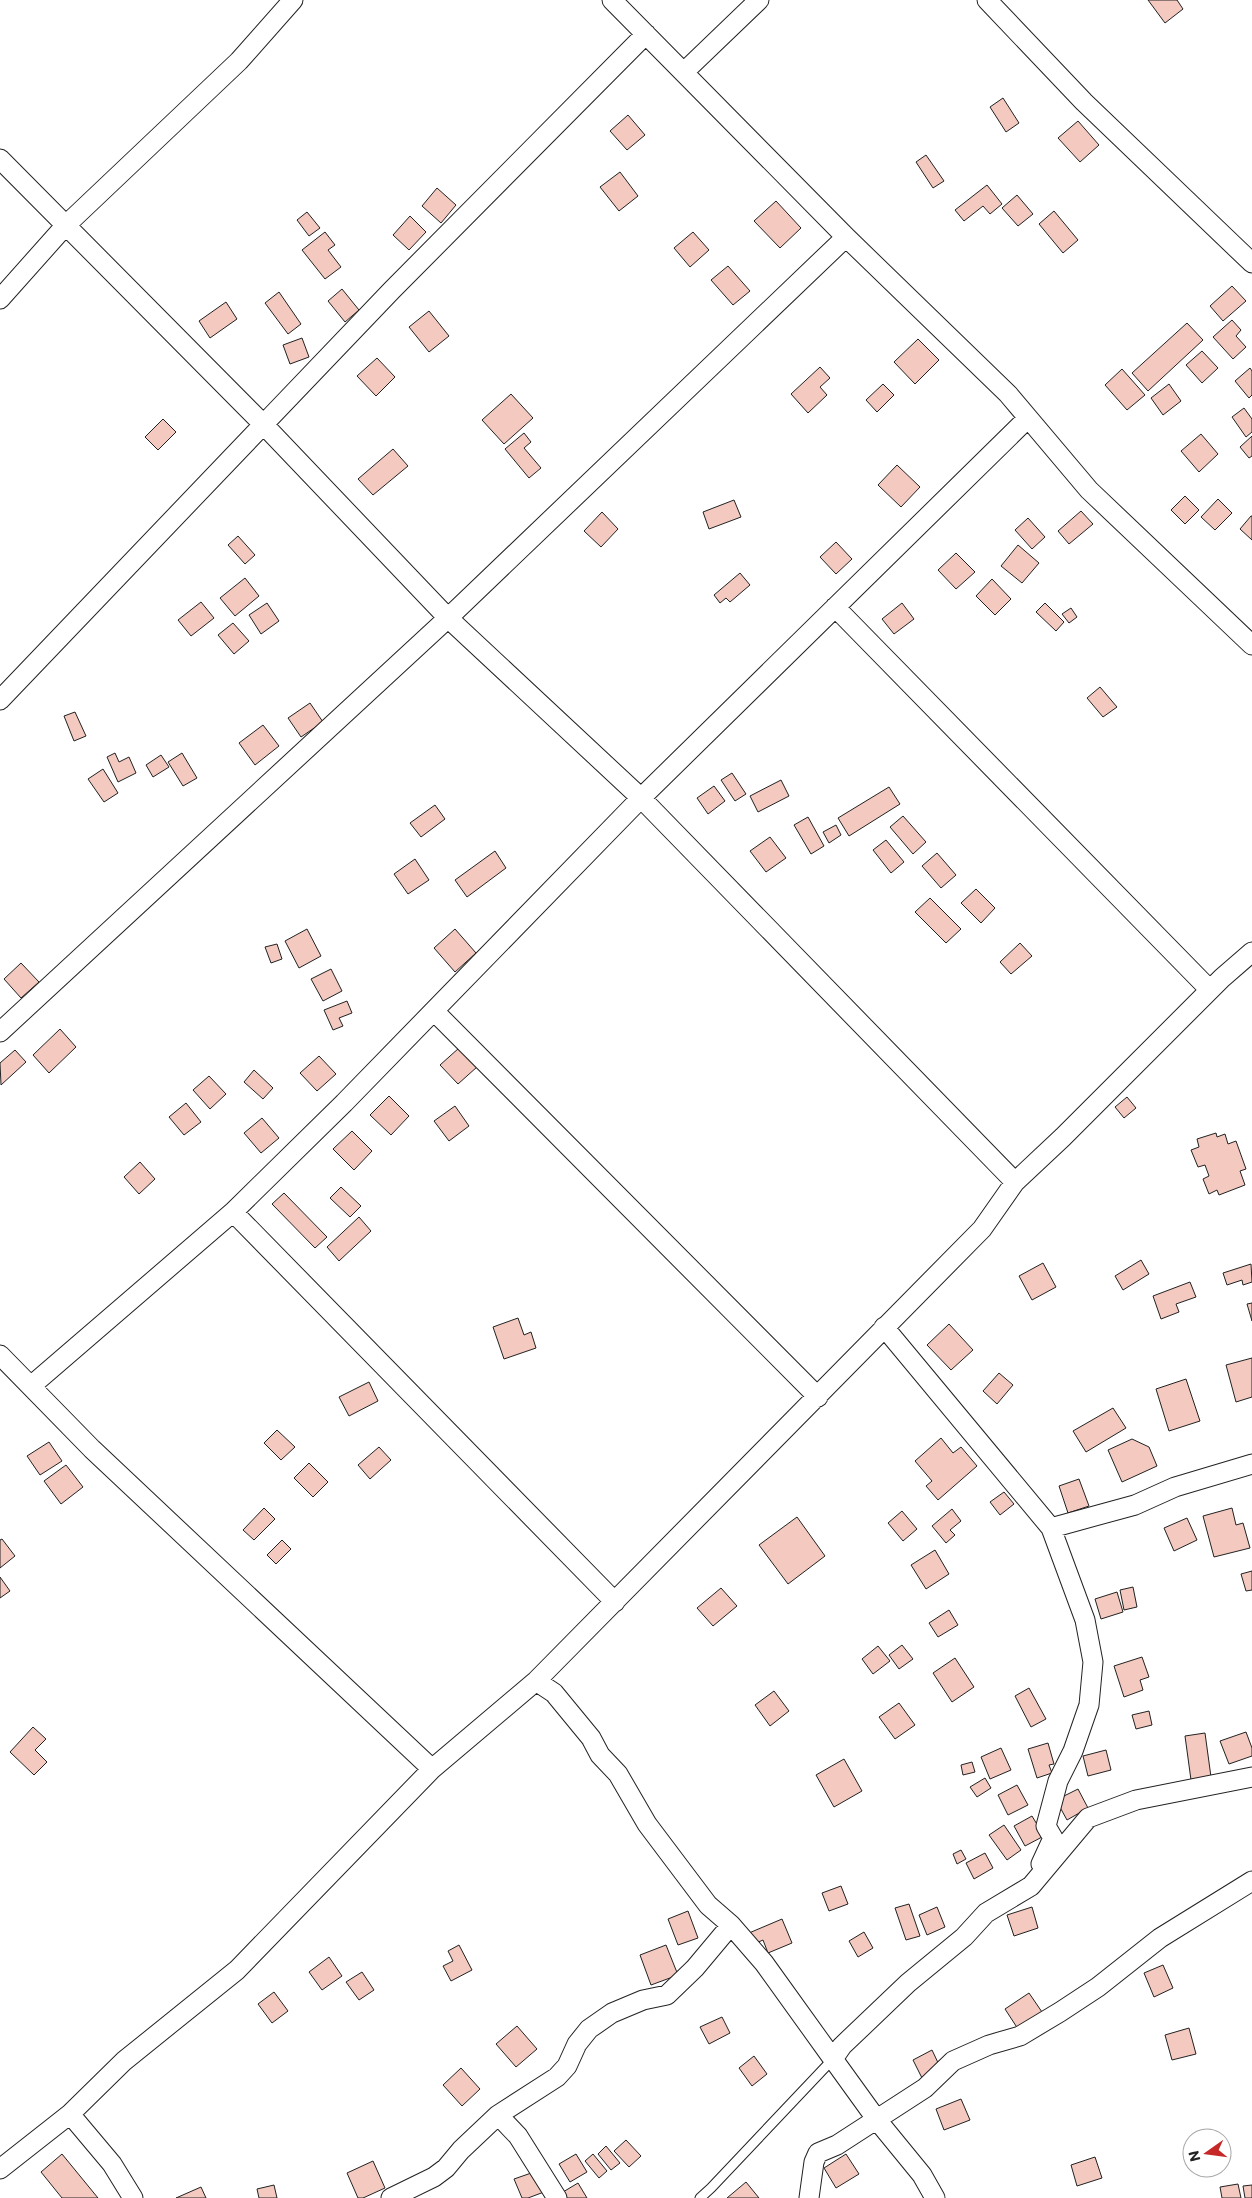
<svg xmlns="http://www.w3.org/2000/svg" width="1252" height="2198" viewBox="0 0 1252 2198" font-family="Commissioner,sans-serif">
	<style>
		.building { fill: #f3c9c0; stroke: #222 }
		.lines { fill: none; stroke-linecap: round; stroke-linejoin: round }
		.lane-casing { stroke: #222; stroke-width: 11 }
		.street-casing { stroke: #222; stroke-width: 21 }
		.lane { stroke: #fff; stroke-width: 9 }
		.street { stroke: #fff; stroke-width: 19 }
	</style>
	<rect width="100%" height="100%" fill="#fff"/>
	<path class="building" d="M1148,0H1177L1183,9L1165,23Z
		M1003,98L1019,123L1006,132L990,107Z
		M628,115L645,135L627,150L610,131Z
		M1078,121L1099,145L1080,162L1058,138Z
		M926,155L944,181L933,188L916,162Z
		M620,172L638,196L619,211L600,187Z
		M987,185L1002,204L990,214L983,206L964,221L955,210Z
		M437,188L456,205L441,223L422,206Z
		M1017,195L1033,214L1018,226L1002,208Z
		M776,201L801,228L780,248L754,221Z
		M1054,211L1078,240L1063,253L1039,224Z
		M307,212L320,228L309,236L297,220Z
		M410,216L426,232L409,250L393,235Z
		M325,232L335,245L328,250L341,267L325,279L302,250Z
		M693,232L709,250L690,267L674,248Z
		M728,266L750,291L733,305L711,280Z
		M1232,286L1246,301L1223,321L1210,306Z
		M342,289L359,310L345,322L328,301Z
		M279,292L301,324L288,334L265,303Z
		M226,302L237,319L210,338L199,321Z
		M429,311L449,336L429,352L409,327Z
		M1232,320L1241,330L1236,336L1246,347L1233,359L1213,337Z
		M1187,323L1203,340L1148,391L1132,373Z
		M302,338L309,357L290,364L283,345Z
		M918,339L939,360L915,384L894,362Z
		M1202,351L1218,368L1202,383L1186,365Z
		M377,358L395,377L376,396L357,376Z
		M820,367L830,378L820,387L827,395L808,413L791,394Z
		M1250,368L1252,371V395L1249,398L1235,381Z
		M1122,369L1145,395L1127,410L1105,385Z
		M883,384L894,395L877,412L866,400Z
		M1169,384L1181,401L1163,415L1151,398Z
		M511,394L533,418L504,444L482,420Z
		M1244,408L1252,419V432L1246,437L1232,417Z
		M163,419L176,432L158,450L145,437Z
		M524,433L531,442L524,448L541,468L529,478L505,449Z
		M1201,434L1218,454L1199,472L1181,451Z
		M1252,436V456L1249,458L1240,447Z
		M393,449L408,466L373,495L358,479Z
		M897,465L920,487L901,507L878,485Z
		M1185,496L1199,510L1185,524L1171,510Z
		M1218,499L1232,513L1215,530L1201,517Z
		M734,500L741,517L709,529L703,512Z
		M1081,511L1093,524L1069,544L1058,531Z
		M602,512L618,529L601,547L584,531Z
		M1251,516H1252V540L1240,529Z
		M1028,518L1045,537L1032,549L1015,530Z
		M238,536L255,555L245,564L228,545Z
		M836,542L852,559L836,574L820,557Z
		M1018,545L1039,563L1022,583L1001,566Z
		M956,553L975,572L956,589L938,570Z
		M740,573L750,585L730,602L726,598L720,603L714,595Z
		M245,578L259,596L235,616L220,598Z
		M992,579L1011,599L995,615L976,596Z
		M201,602L214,618L191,636L178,620Z
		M267,603L279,621L261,634L249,615Z
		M902,603L914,619L894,634L882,619Z
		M1045,603L1064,622L1056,631L1036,612Z
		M1071,608L1077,617L1069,623L1062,614Z
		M233,623L249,641L234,654L218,635Z
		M1100,687L1117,707L1103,717L1087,698Z
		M310,703L323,722L301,737L288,718Z
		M75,712L86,736L74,741L64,716Z
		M263,725L279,746L255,765L239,743Z
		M115,753L119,762L129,757L136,773L118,782L107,757Z
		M182,753L197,778L183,786L168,762Z
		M161,755L169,767L153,777L146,765Z
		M103,769L118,793L104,802L88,779Z
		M732,773L746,794L735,801L721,780Z
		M781,780L789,796L758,812L750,796Z
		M714,786L725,801L708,814L697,798Z
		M889,787L900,804L849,836L838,818Z
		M435,805L445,819L421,837L410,823Z
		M903,816L926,842L913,854L890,827Z
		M808,817L824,846L811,854L794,825Z
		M836,825L841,835L829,843L823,832Z
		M770,837L786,858L766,872L750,851Z
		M886,840L904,862L891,873L873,850Z
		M495,851L506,868L467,897L455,880Z
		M937,853L956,875L941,888L922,866Z
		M415,859L429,880L408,894L394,874Z
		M976,889L995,908L981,923L961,903Z
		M930,898L961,929L946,943L915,912Z
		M307,929L321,956L299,968L285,941Z
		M455,929L476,953L455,972L434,948Z
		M1020,943L1032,956L1011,974L1000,962Z
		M277,944L282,959L271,963L265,947Z
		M21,963L39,982L21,998L4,979Z
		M331,969L342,991L323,1001L311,979Z
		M347,1001L352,1013L339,1018L343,1026L333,1030L324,1010Z
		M60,1029L76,1047L49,1073L33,1055Z
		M459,1048L477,1067L458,1084L440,1065Z
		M15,1050L26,1062L1,1085L0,1063Z
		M319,1056L336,1074L317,1091L300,1073Z
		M254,1070L273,1088L263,1099L244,1082Z
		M209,1076L226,1094L210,1109L193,1090Z
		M389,1096L409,1116L391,1135L370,1115Z
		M1127,1097L1136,1108L1124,1118L1115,1107Z
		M186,1103L201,1122L184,1135L169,1117Z
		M455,1106L469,1126L449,1141L434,1121Z
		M262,1118L279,1138L261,1153L244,1133Z
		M352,1131L372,1151L354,1170L333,1149Z
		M1216,1133L1217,1137L1225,1134L1228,1144L1236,1141L1246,1169L1240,1171L1245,1185L1219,1195L1217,1190L1209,1194L1203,1179L1209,1176L1205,1165L1198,1167L1191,1150L1199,1147L1197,1139Z
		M140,1162L155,1179L139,1194L124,1177Z
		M341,1187L361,1206L350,1217L330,1198Z
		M284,1193L327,1237L315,1248L272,1204Z
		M359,1217L371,1231L339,1261L327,1247Z
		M1141,1260L1149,1274L1123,1290L1115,1276Z
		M1043,1263L1056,1287L1032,1300L1019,1276Z
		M1251,1264L1252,1282L1243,1285L1242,1280L1227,1285L1223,1273Z
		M1190,1282L1196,1297L1176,1304L1179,1312L1161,1319L1153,1296Z
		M1252,1303V1321L1247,1304Z
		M518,1318L524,1335L531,1332L536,1348L504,1359L493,1327Z
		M949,1324L973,1350L951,1370L927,1345Z
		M1252,1358V1397L1236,1402L1226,1365Z
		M999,1373L1013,1385L997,1404L983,1391Z
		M1186,1379L1200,1421L1169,1431L1156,1389Z
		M369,1382L378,1401L349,1416L339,1397Z
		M1113,1408L1126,1428L1086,1452L1073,1431Z
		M277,1430L295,1447L281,1460L264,1443Z
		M941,1438L953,1453L961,1447L977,1466L938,1500L926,1486L932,1481L915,1461Z
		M1132,1439L1149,1447L1157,1466L1122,1482L1108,1450Z
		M49,1442L62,1461L40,1475L27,1456Z
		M379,1447L391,1460L370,1479L358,1465Z
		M309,1463L328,1482L313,1497L294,1478Z
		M66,1465L83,1487L61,1504L44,1481Z
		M1079,1479L1089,1506L1068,1513L1059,1486Z
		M1004,1492L1014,1504L1000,1515L990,1502Z
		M264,1508L275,1519L254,1540L243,1530Z
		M1232,1508L1236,1525L1243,1523L1250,1548L1214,1557L1203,1516Z
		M952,1509L961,1521L950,1530L955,1535L946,1543L932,1526Z
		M902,1511L917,1529L903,1541L888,1523Z
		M797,1517L825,1556L788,1584L759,1545Z
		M1187,1518L1197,1540L1174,1551L1164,1528Z
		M2,1539L15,1556L0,1568V1540Z
		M282,1540L291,1549L276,1564L267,1555Z
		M935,1550L949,1574L926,1589L911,1565Z
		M1252,1571V1590L1246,1591L1241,1574Z
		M0,1577L10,1591L0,1598Z
		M1133,1587L1137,1607L1124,1610L1120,1590Z
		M721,1588L737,1606L713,1626L697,1608Z
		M1117,1592L1123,1612L1101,1619L1095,1599Z
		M949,1610L958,1625L938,1637L929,1623Z
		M902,1645L913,1659L899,1669L889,1655Z
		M878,1646L890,1661L873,1674L862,1659Z
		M1142,1657L1149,1677L1140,1680L1143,1690L1124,1697L1114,1666Z
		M955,1658L974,1687L952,1702L933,1673Z
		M1029,1688L1046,1719L1031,1727L1015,1696Z
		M774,1691L789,1711L770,1726L755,1705Z
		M899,1703L915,1725L895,1739L879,1717Z
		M1149,1711L1152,1725L1136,1729L1132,1715Z
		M33,1727L46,1739L35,1750L47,1762L34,1775L10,1752Z
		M1246,1732L1252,1748V1756L1229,1764L1220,1741Z
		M1205,1733L1211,1777L1191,1780L1185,1736Z
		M1048,1743L1054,1764L1049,1765L1052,1773L1037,1778L1028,1749Z
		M1001,1748L1011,1770L990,1779L981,1757Z
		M1106,1750L1111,1770L1088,1776L1083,1756Z
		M844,1759L862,1791L834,1807L816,1775Z
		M972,1762L975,1772L963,1775L961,1765Z
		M985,1778L991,1788L977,1797L970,1787Z
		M1017,1785L1028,1805L1008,1815L998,1795Z
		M1078,1789L1088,1808L1067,1820L1056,1800Z
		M1032,1816L1044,1836L1025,1846L1014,1826Z
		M1004,1825L1021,1850L1007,1860L989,1835Z
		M961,1850L966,1859L957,1864L953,1854Z
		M985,1853L993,1868L974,1879L966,1863Z
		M841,1886L848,1904L829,1911L822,1893Z
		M909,1904L920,1936L906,1940L895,1908Z
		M937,1907L945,1927L927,1935L919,1915Z
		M1032,1907L1038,1928L1014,1936L1007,1915Z
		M688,1911L698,1938L678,1945L668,1919Z
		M782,1919L792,1943L768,1953L763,1940L754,1944L749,1933Z
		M864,1932L873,1948L858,1957L849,1941Z
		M459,1945L472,1970L451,1981L443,1966L453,1961L448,1951Z
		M666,1945L678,1975L651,1985L640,1955Z
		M329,1957L342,1976L322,1990L309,1972Z
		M1163,1965L1173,1988L1154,1997L1144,1973Z
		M362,1972L374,1990L359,2000L346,1982Z
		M274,1992L288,2011L272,2023L258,2004Z
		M1029,1993L1042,2012L1018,2029L1005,2009Z
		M722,2017L730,2033L709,2044L700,2027Z
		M517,2026L537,2049L516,2067L496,2044Z
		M1189,2028L1196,2054L1172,2060L1165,2035Z
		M932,2050L941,2069L922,2078L913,2060Z
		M754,2056L767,2074L752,2086L739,2068Z
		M461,2068L480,2089L462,2106L443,2085Z
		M961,2099L970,2120L944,2130L936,2109Z
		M626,2140L641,2156L629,2167L614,2151Z
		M606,2146L620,2163L611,2170L598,2154Z
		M62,2154L98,2198H62L41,2172Z
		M576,2154L587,2172L570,2182L559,2164Z
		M593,2154L607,2171L599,2178L585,2161Z
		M846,2154L859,2174L836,2188L824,2168Z
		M1095,2157L1102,2178L1077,2186L1071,2165Z
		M373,2161L385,2188L363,2198H358L347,2173Z
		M537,2171L544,2192L528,2198H522L514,2179Z
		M746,2182L759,2198H727Z
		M578,2183L587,2198H566L563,2192Z
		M1238,2184L1241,2198H1222L1220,2187Z
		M274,2185L277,2198H259L257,2189Z
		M1252,2185V2198H1245L1243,2186Z
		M201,2187L206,2198H176Z"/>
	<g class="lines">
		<g class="lane-casing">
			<path id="lane" d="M700,2198L711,2188L833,2059"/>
		</g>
		<g class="street-casing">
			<path id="street" d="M612,0L846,237L1008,394L1089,490L1252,645
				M987,0L1084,102L1252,263
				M684,72L759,0
				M0,159L263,424L448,618L641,798L1015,1182
				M0,299L65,226L239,61L293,0
				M835,607L1210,990
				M0,700L392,290L646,34
				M434,1011L818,1397
				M0,1032L448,618L846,237
				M233,1212L615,1602
				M884,1327L1051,1528L1085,1620L1093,1662L1089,1705L1073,1751L1058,1781L1046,1826L1053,1838L1041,1864
				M0,1355L92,1449L432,1769
				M31,1386L233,1212L344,1103L641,798L1028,418
				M1051,1528L1135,1505L1175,1487L1252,1464
				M536,1681L554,1693L591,1738L600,1755L618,1774L647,1824L708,1905L731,1925L764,1963L833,2059L842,2046L908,1983L964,1937L986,1913L1031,1886L1088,1818L1136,1800L1252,1777
				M833,2059L877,2120L922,2175L935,2198
				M70,2114L112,2164L133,2198
				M498,2115L518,2136L557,2198
				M0,2169L70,2114L124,2061L237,1970L432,1769L536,1681L982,1229L1015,1182L1063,1137L1222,978L1252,952
				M391,2198L434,2177L446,2168L461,2150L498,2115L557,2077L567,2066L577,2044L589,2029L612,2013L643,2000L667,1995L695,1968L731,1925
				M809,2198L814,2162L818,2153L837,2145L925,2088L953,2061L989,2045L1020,2036L1060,2012L1098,1987L1160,1938L1252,1881"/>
		</g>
		<use href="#lane" class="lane"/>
		<use href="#street" class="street"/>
	</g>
	<g transform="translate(1207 2153) rotate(256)"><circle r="24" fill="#ffffff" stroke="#a7a7a7"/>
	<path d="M0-4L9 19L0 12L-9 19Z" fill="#c62828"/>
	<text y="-8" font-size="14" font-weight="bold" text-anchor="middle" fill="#222222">N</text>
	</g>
</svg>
